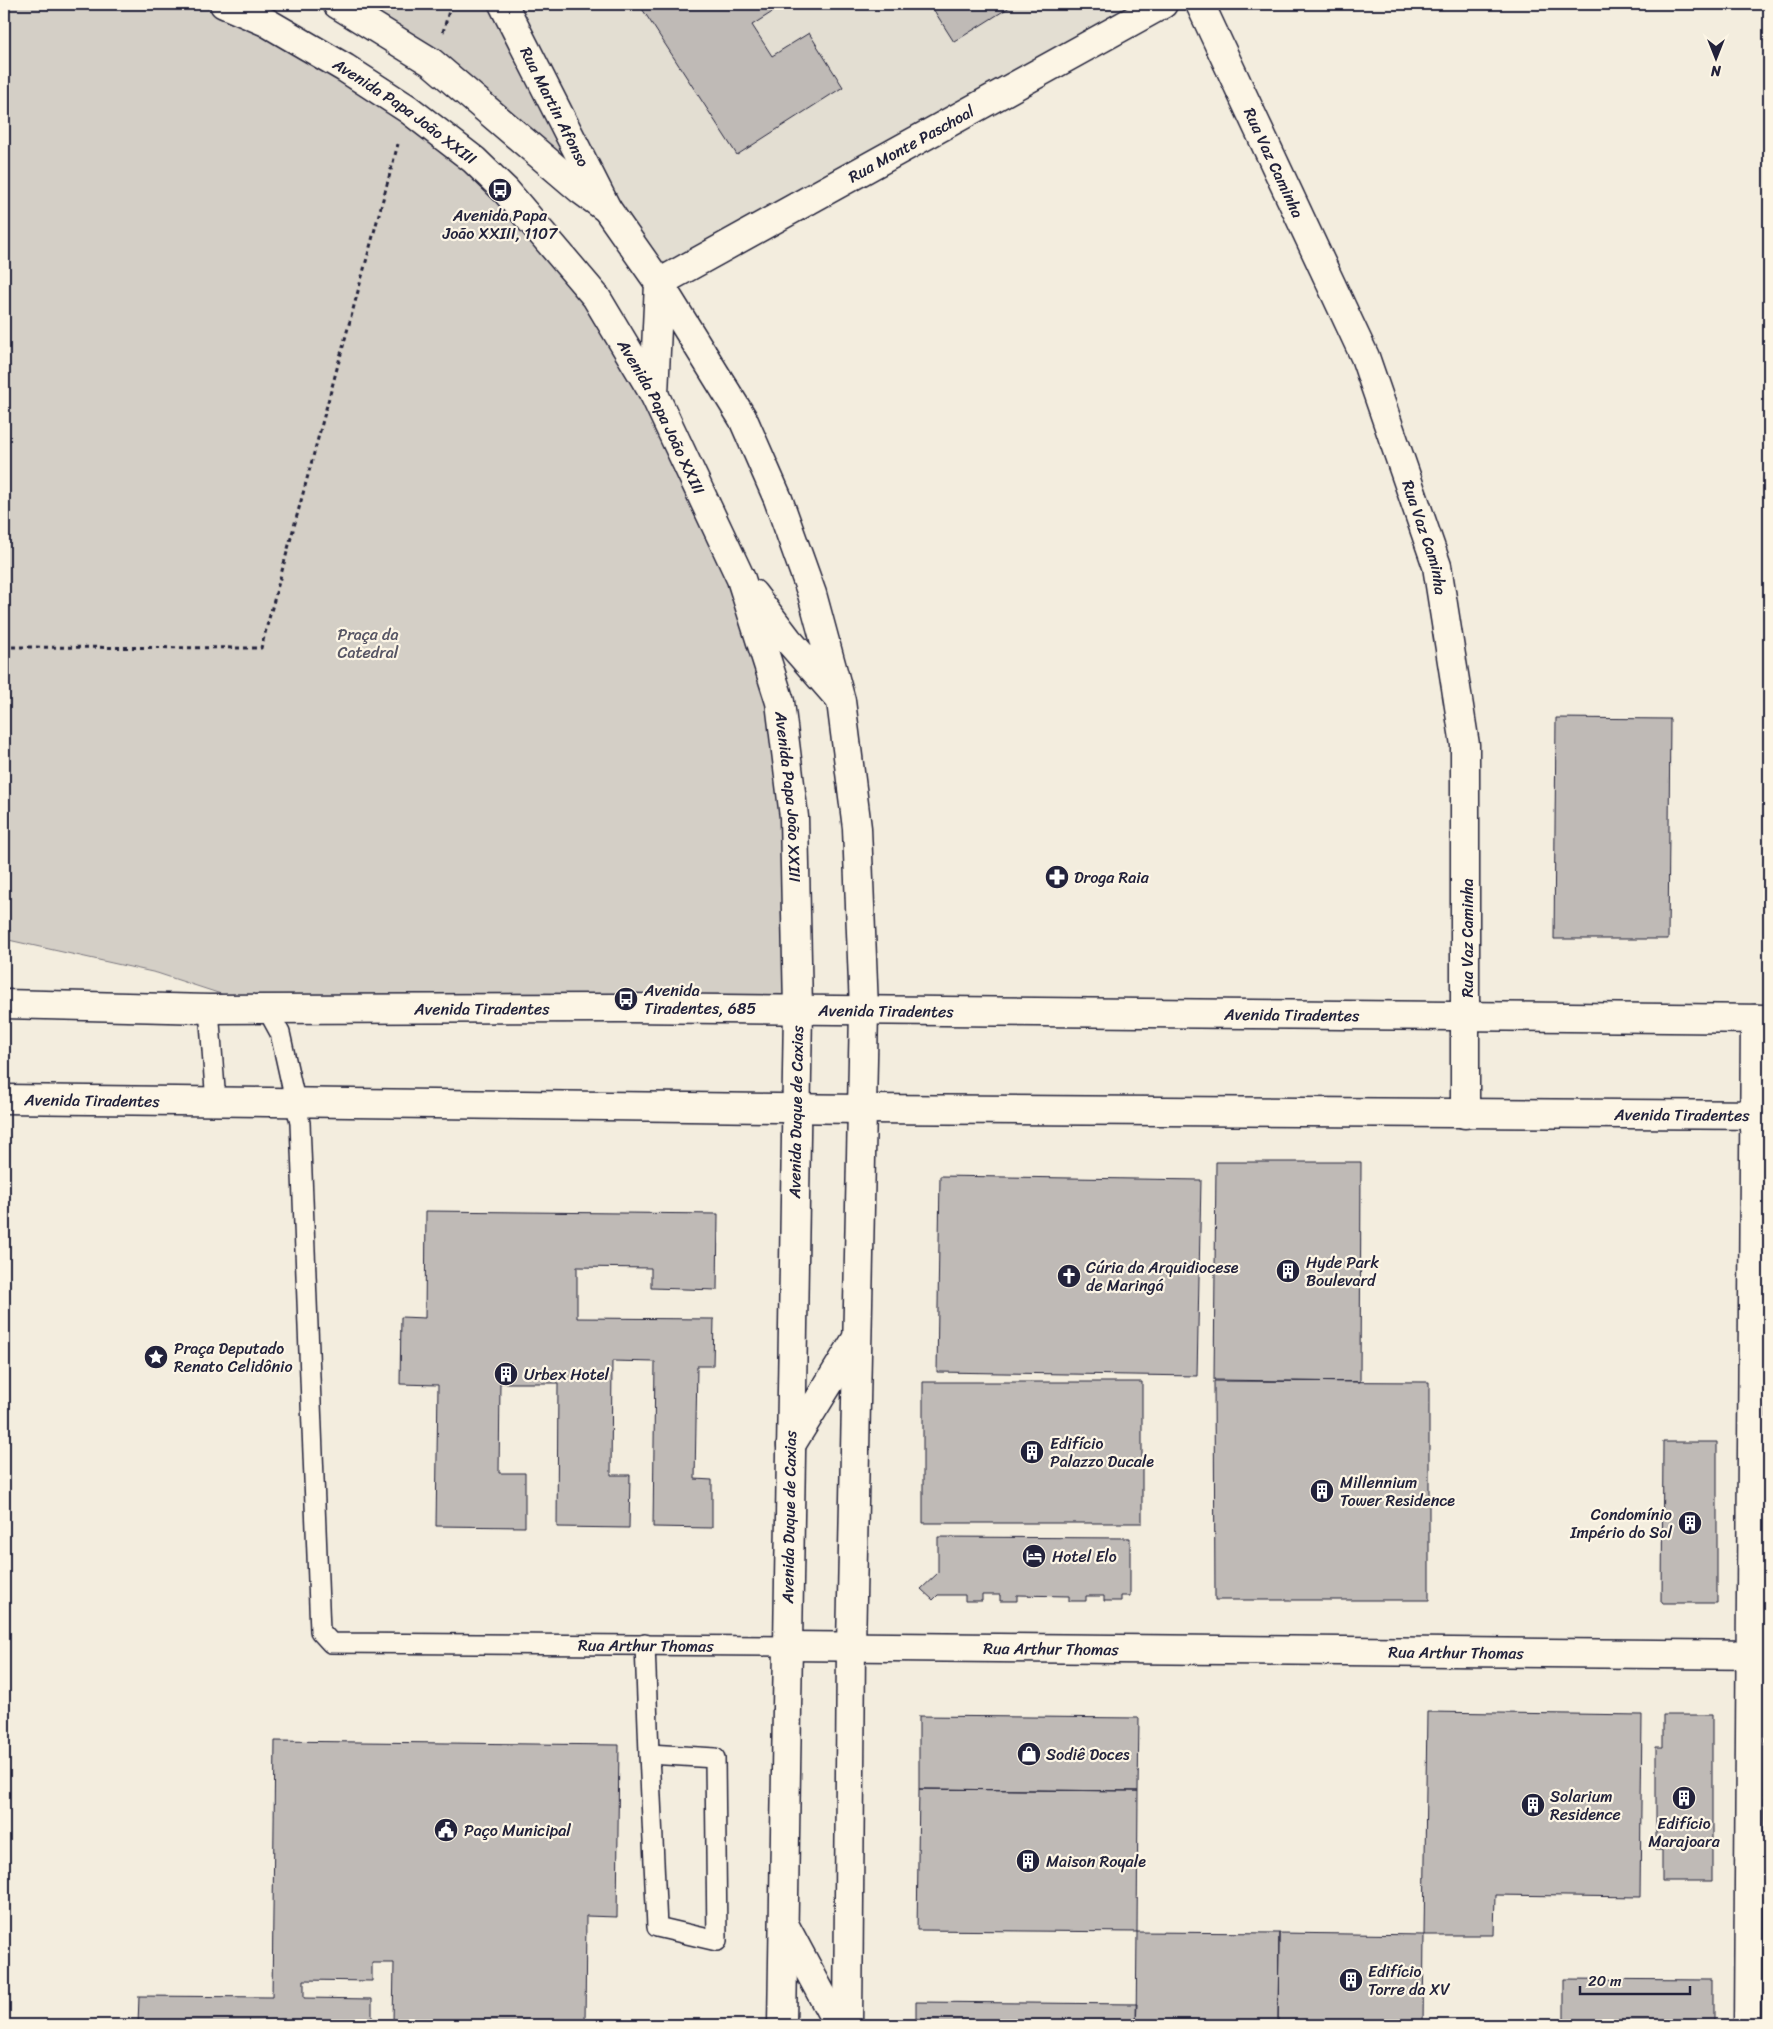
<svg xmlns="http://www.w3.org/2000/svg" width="1773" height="2029" viewBox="0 0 1773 2029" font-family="Sriracha,sans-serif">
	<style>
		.built { fill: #e3ded2 }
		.green { fill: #d4cfc6; stroke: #7b7880 }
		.building { fill: #bfbab6; stroke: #22223b }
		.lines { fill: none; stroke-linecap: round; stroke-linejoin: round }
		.lane-casing { stroke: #22223b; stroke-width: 22 }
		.street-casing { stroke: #22223b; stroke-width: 31 }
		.secondary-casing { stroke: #22223b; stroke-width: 31 }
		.path { stroke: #22223b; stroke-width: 3; stroke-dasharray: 4 4; stroke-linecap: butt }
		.lane { stroke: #fcf5e5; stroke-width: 19 }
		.street { stroke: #fcf5e5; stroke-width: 28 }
		.secondary { stroke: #fcf5e5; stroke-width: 28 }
		.labels { text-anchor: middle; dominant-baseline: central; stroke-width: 4.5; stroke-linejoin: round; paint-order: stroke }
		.street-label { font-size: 16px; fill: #22223b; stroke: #fcf5e5 }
		.poi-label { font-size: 16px; fill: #22223b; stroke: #fcf5e5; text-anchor: start }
		.park-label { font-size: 16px; fill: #575665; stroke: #fcf5e5 }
	</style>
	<rect width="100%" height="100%" fill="#f3edde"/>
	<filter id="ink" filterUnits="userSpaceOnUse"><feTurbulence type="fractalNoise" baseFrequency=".02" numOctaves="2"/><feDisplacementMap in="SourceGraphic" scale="10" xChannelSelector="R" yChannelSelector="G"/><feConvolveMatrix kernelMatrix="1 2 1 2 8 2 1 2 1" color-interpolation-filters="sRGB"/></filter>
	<g filter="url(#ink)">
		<path class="built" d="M503,4H1163L659,283Z"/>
		<path class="green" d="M4,4H223L474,160L654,394L780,702L798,1009H267L157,973L4,939Z
			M337,4H503L607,209Z"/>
		<path class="building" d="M639,4H785L752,25L772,56L809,33L843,87L737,155Z
			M930,4H1012L1013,5L954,42Z
			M1556,718L1670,719L1668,939H1554Z
			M1216,1162H1361L1360,1382L1214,1380Z
			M940,1176L1201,1180L1197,1376L937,1372Z
			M426,1211L718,1214L717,1290L651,1288V1268L577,1267V1318L714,1319L713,1366H697L695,1479L712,1480V1528L653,1527L655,1362L612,1361L611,1475H630L629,1528L557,1527L558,1383H500L499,1473H525V1527L436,1526L438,1385L400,1384L401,1317L425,1318Z
			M1214,1381L1429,1382V1600H1215Z
			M923,1382H1142V1523H923Z
			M1663,1442H1717V1603H1662Z
			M938,1537L1130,1538V1596H1121V1601H1104V1596H1086V1601H1069V1596L1017,1595V1601H1000V1595H982V1601H965V1595H938L933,1600L921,1589L938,1573Z
			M1427,1712L1642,1715L1640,1897L1495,1895L1494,1935H1424Z
			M1663,1715H1712V1881H1662V1850H1656V1747H1663Z
			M919,1716L1139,1718L1138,1791L919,1789Z
			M275,1741L619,1745L617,1917L586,1916L585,2025H467V2023L393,2022L394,1963H372V1981L304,1980V1998L372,1999V2025H138L139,1996L272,1997Z
			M919,1789L1138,1791L1137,1932L917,1930Z
			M1137,1932L1279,1933L1278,2025H1136Z
			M1279,1933L1424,1935L1423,2025H1278Z
			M1564,1979L1712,1980V2025H1564Z
			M916,2002L1137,2004L1136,2025H916Z"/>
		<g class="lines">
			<g class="lane-casing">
				<g id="lane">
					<path d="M209,1009L216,1103"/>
					<path id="s1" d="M267,1009L280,1033L300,1123L320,1631L331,1643L787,1646"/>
					<path d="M645,1644L649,1754"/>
					<path d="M649,1754L715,1758L717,1941L657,1927Z"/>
				</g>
			</g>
			<g class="street-casing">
				<g id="street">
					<path id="s2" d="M503,4L607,209"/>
					<path id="s3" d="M1200,4L1365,357L1437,566L1465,745V1114"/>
					<path id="s4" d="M659,283L1163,4"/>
					<path id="s5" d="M787,1646L1769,1655"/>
					<path d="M1748,2025L1755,1019"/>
				</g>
			</g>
			<g class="secondary-casing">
				<g id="secondary">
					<path id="s6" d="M224,4L266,22L345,68L408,109L474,160L506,191L596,297L654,394L741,579L780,702L794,817L798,1009L782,2025"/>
					<path d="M337,4L431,62L581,190L607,209L659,283L743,419L778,499L812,594L841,701L857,828L864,1010L851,1647L848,2025"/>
					<path d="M654,394L659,283"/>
					<path d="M753,594L788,640L837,696"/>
					<path id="s7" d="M4,1004L209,1009L626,1008L1769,1019"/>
					<path id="s8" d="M4,1099L861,1109L1769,1115"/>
					<path d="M791,1445L855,1341"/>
					<path d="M784,1924L838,2025"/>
				</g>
			</g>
			<path class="path" d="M443,32L451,4
				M4,647L261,648L398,144"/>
			<use href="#lane" class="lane"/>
			<use href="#street" class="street"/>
			<use href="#secondary" class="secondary"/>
		</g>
	</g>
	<defs>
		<g id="bus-disc" transform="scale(1.25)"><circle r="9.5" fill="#22223b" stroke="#fcf5e5"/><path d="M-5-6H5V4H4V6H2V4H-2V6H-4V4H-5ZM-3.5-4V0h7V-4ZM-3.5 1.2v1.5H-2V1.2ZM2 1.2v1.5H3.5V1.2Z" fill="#fff"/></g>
		<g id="pharmacy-disc" transform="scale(1.25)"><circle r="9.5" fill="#22223b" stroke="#fcf5e5"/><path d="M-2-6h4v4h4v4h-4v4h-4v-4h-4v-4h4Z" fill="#fff"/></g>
		<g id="building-disc" transform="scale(1.25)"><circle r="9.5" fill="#22223b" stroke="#fcf5e5"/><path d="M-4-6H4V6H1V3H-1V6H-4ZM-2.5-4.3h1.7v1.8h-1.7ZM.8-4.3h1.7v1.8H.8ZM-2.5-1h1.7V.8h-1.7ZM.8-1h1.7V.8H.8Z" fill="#fff"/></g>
		<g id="church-disc" transform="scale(1.25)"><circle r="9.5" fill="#22223b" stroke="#fcf5e5"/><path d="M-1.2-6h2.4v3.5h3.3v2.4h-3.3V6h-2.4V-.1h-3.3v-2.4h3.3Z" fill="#fff"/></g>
		<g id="sight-disc" transform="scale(1.25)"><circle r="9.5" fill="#22223b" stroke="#fcf5e5"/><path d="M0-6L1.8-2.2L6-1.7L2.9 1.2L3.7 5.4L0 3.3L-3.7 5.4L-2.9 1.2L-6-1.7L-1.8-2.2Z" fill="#fff"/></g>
		<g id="hotel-disc" transform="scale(1.25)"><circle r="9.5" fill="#22223b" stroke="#fcf5e5"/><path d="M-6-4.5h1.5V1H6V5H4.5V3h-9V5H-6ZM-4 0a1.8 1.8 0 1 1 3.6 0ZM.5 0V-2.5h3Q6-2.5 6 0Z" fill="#fff"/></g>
		<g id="shop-disc" transform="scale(1.25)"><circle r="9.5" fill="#22223b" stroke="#fcf5e5"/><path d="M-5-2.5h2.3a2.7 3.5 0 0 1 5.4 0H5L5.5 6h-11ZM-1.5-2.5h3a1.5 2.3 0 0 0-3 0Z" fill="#fff"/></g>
		<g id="civic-disc" transform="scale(1.25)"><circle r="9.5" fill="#22223b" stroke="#fcf5e5"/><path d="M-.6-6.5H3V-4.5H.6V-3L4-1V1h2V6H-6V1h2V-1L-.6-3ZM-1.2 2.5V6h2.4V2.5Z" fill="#fff"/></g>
	</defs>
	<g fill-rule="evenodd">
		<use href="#bus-disc" x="500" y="190"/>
		<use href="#pharmacy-disc" x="1057" y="877"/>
		<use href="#bus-disc" x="626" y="999"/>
		<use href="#building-disc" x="1288" y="1271"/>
		<use href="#church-disc" x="1069" y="1276"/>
		<use href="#sight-disc" x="156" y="1357"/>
		<use href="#building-disc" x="506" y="1374"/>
		<use href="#building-disc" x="1032" y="1452"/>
		<use href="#building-disc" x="1322" y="1491"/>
		<use href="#building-disc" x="1690" y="1523"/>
		<use href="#hotel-disc" x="1034" y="1556"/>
		<use href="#shop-disc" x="1029" y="1754"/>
		<use href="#building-disc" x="1684" y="1798"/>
		<use href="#building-disc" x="1533" y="1805"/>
		<use href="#civic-disc" x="446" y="1830"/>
		<use href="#building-disc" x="1028" y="1861"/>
		<use href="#building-disc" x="1351" y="1980"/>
	</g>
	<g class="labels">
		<g class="street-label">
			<text stroke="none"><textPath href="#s2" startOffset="115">Rua Martin Afonso</textPath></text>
			<text stroke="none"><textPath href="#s6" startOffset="211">Avenida Papa João XXIII</textPath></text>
			<text stroke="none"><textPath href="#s4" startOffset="288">Rua Monte Paschoal</textPath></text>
			<text stroke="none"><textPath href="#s3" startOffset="175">Rua Vaz Caminha</textPath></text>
			<text stroke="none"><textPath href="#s6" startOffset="616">Avenida Papa João XXIII</textPath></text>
			<text stroke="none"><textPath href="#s3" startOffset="580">Rua Vaz Caminha</textPath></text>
			<text stroke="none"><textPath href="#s6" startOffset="1021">Avenida Papa João XXIII</textPath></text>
			<text transform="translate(1467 938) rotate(-90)">Rua Vaz Caminha</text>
			<text stroke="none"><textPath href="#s7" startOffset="478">Avenida Tiradentes</textPath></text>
			<text stroke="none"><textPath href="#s7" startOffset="882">Avenida Tiradentes</textPath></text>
			<text stroke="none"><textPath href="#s7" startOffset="1288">Avenida Tiradentes</textPath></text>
			<text stroke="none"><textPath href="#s8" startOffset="88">Avenida Tiradentes</textPath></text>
			<text transform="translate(796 1112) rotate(-89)">Avenida Duque de Caxias</text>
			<text stroke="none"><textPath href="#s8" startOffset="1678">Avenida Tiradentes</textPath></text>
			<text transform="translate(789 1517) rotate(-89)">Avenida Duque de Caxias</text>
			<text stroke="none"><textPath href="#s1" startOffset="959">Rua Arthur Thomas</textPath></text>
			<text stroke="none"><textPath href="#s5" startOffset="264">Rua Arthur Thomas</textPath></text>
			<text stroke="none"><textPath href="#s5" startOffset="669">Rua Arthur Thomas</textPath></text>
		</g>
		<g class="poi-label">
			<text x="500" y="215" text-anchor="middle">Avenida Papa<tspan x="500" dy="18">João XXIII, 1107</tspan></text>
			<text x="1074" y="877">Droga Raia</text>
			<text x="644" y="990">Avenida<tspan x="644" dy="18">Tiradentes, 685</tspan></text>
			<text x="1306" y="1262">Hyde Park<tspan x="1306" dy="18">Boulevard</tspan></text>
			<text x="1086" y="1267">Cúria da Arquidiocese<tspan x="1086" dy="18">de Maringá</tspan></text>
			<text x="174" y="1348">Praça Deputado<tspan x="174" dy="18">Renato Celidônio</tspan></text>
			<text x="524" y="1374">Urbex Hotel</text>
			<text x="1050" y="1443">Edifício<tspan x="1050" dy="18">Palazzo Ducale</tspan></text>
			<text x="1340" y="1482">Millennium<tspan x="1340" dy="18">Tower Residence</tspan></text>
			<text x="1672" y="1514" text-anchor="end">Condomínio<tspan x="1672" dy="18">Império do Sol</tspan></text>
			<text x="1052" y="1556">Hotel Elo</text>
			<text x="1046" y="1754">Sodiê Doces</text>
			<text x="1550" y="1796">Solarium<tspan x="1550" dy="18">Residence</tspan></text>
			<text x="1684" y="1823" text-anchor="middle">Edifício<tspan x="1684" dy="18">Marajoara</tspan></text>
			<text x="464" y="1830">Paço Municipal</text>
			<text x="1046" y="1861">Maison Royale</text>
			<text x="1368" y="1971">Edifício<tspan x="1368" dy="18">Torre da XV</tspan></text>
		</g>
		<g class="park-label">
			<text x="368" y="634">Praça da<tspan x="368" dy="18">Catedral</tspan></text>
		</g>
	</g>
	<rect width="1773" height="2029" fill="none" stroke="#fcf5e5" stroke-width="20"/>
	<rect x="10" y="10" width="1753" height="2009" fill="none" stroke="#22223b" stroke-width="2" filter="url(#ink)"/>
	<g transform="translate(1716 58) rotate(180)" stroke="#fcf5e5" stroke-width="4" paint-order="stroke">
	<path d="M0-4L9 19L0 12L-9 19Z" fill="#22223b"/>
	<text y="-8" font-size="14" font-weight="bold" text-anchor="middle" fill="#22223b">N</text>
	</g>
	<path d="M1580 1986v8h110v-8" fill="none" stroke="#22223b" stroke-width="2.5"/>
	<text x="1588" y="1986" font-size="15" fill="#22223b" stroke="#fcf5e5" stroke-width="4" paint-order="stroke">20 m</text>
</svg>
